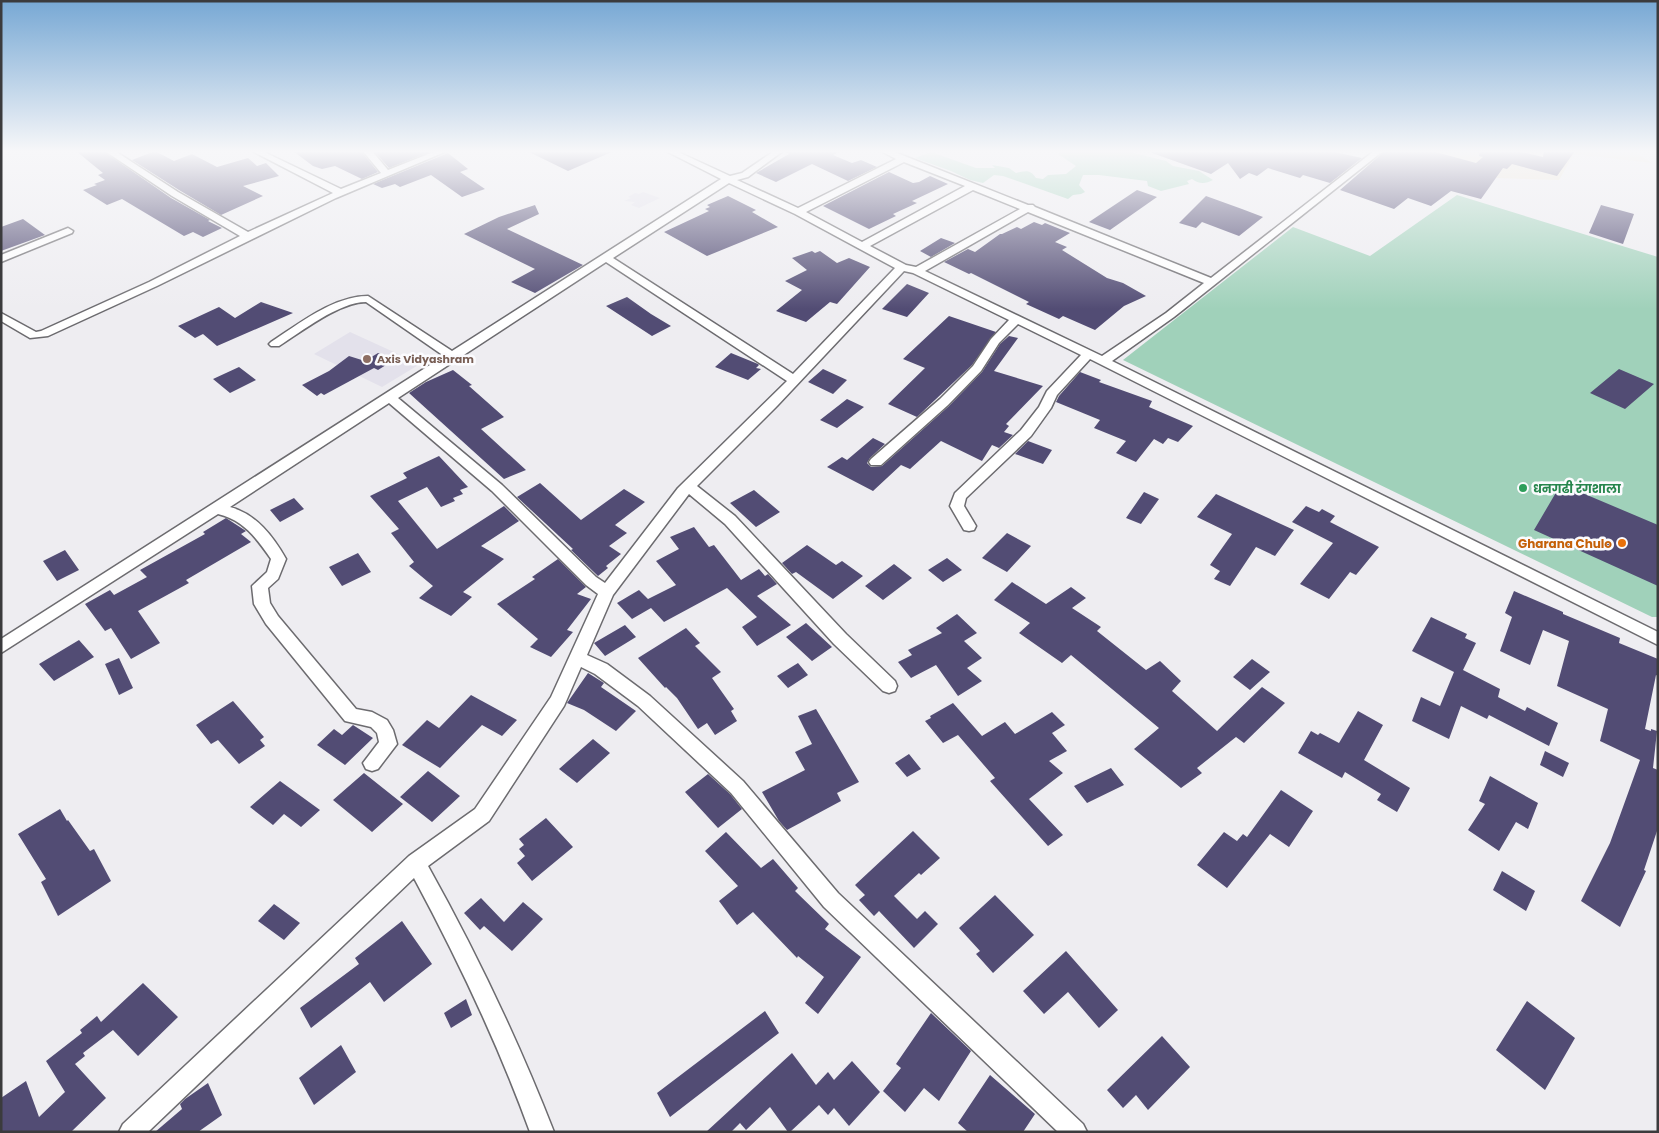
<svg xmlns="http://www.w3.org/2000/svg" width="1659" height="1133" viewBox="0 0 1659 1133" font-family="Poppins,'Noto Sans Devanagari',sans-serif">
	<style>
		.built { fill: #e3e1eb }
		.medical { fill: #ece3ce }
		.green { fill: #a0d1ba }
		.building { fill: #524c74 }
		.lines { fill: none; stroke-linecap: round; stroke-linejoin: round }
		.street-casing { stroke: #6c6b6f; stroke-width: 3 }
		.street { fill: #fff; fill-rule: evenodd }
		.education-dot { fill: #8d6e63; stroke: #fbfbfe; stroke-width: 2 }
		.leisure-dot { fill: #2e9e5b; stroke: #fbfbfe; stroke-width: 2 }
		.food-dot { fill: #e8710a; stroke: #fbfbfe; stroke-width: 2 }
		.labels { text-anchor: middle; dominant-baseline: central; stroke-width: 5; stroke-linejoin: round; paint-order: stroke }
		.far-education-label { font-size: 11px; font-weight: bold; fill: #785e54; stroke: #fbfbfe; text-anchor: start }
		.leisure-label { font-size: 12px; font-weight: bold; fill: #27864d; stroke: #fbfbfe; text-anchor: start }
		.food-label { font-size: 12px; font-weight: bold; fill: #c56008; stroke: #fbfbfe; text-anchor: end }
	</style>
	<rect width="100%" height="100%" fill="#eeedf1"/>
	<path class="built" d="M643,192L660,198L639,208L631,205L635,202L624,201L631,198L628,197L635,193L639,194Z
		M350,332L420,364L382,387L314,354Z"/>
	<path class="medical" d="M1389,151H1633L1652,163L1574,154L1559,180L1496,178Z"/>
	<path class="green" d="M1060,151H1126L1166,161L1173,166L1199,171L1213,180C1205,184 1199,184 1192,179L1187,181L1189,184L1161,191L1148,186L1147,181L1099,175H1083L1079,185L1085,192L1081,194L1073,195L1068,199L1003,176L994,175L983,183L970,180L951,171L915,158L931,152L976,168H995L992,165L1009,168L1016,173C1025,171 1030,169 1036,178L1043,179L1048,175L1066,174L1076,166L1058,154Z
		M1457,195L1658,257V617H1652L1123,360L1293,227L1370,256Z"/>
	<path class="building" d="M76,151H103L171,198L210,220L208,221L222,228L203,237L193,232L184,236L122,199L107,205L83,190L97,185L94,184L105,180L98,175L103,173Z
		M155,151L174,161L192,154L217,167L248,158L257,166L266,163L279,176L243,186L263,196L221,215L179,190L132,160Z
		M293,151H361L378,172L362,179L335,166L322,169L313,166Z
		M374,151H432L389,168Z
		M527,151H614L568,171Z
		M785,151H841L833,155L852,163L861,160L877,167L848,181L812,164L776,182L756,173L789,154Z
		M1152,151H1330L1362,158L1330,183L1303,175L1300,178L1268,168L1257,176L1249,173L1240,179L1228,163L1211,174L1152,153Z
		M1385,151H1432L1476,163L1483,157L1479,156L1480,151H1523L1522,152L1543,157L1544,151H1575L1557,176L1512,164L1507,169L1503,168L1481,199L1451,191L1431,206L1408,198L1394,209L1340,190Z
		M448,153L468,169L460,172L485,189L462,197L431,175L400,187L395,184L382,188L373,184Z
		M889,172L913,183L919,182L930,176L948,184L912,201L917,203L893,214L896,216L869,229L823,206Z
		M1137,190L1157,197L1110,230L1089,222Z
		M728,196L756,210L752,212L778,227L707,256L664,232L709,211L705,209L710,207L707,205Z
		M1206,196L1242,209L1263,217L1239,236L1202,222L1196,228L1179,223Z
		M535,205L539,214L507,229L583,265L535,293L511,282L535,269L464,234L499,217Z
		M1601,205L1634,214L1623,244L1589,233Z
		M23,219L45,235L1,251V227Z
		M1034,222L1042,225L1045,223L1070,233L1055,242L1067,247L1062,250L1107,278L1123,283L1146,296L1124,306L1095,330L1063,316L1059,319L1026,304L1029,302L971,273L969,274L944,262L968,249L975,252L1000,234H1002L1017,227L1021,229Z
		M941,238L955,243L931,257L920,251Z
		M812,251L815,253L820,251L837,263L849,258L870,267L837,304L830,302L806,322L776,311L802,290L785,281L807,270L792,258Z
		M907,284L929,293L907,317L882,309Z
		M627,297L651,314L671,326L652,336L606,306Z
		M261,302L293,313L217,346L203,334L195,338L178,326L219,307L235,318Z
		M949,316L996,332L972,365L917,417L888,404L925,368L903,359Z
		M1009,336L1018,338L994,371L1043,386L1006,424L1009,426L1004,432L1013,435L999,448L992,445L982,461L941,441L910,469L901,465L873,491L827,467L842,457L847,460L873,438L885,444L870,458L867,463L871,467L882,466L949,406L982,372L1000,344Z
		M378,353L394,360L378,370L374,368L324,395L321,393L317,396L302,385L329,371L349,356L365,361Z
		M731,353L758,364L759,365L756,368L761,369L748,380L715,367Z
		M239,367L256,380L230,393L213,379Z
		M823,369L847,380L833,394L808,382Z
		M1619,369L1654,384L1625,409L1590,393Z
		M453,370L472,385L469,386L504,417L481,429L526,470L504,479L409,393L426,382Z
		M1080,372L1101,380L1099,382L1152,401L1149,407L1193,426L1178,442L1168,438L1163,444L1154,439L1136,462L1116,453L1126,441L1094,428L1100,420L1056,402L1059,396Z
		M847,399L864,407L837,428L820,420Z
		M1028,441L1052,450L1043,464L1015,454Z
		M439,456L468,487L460,490L463,494L453,498L455,501L441,507L427,487L398,501L437,549L504,506L519,521L481,546L504,559L463,592L472,597L451,616L419,598L433,586L409,566L414,562L391,533L399,529L370,496L407,478L403,473Z
		M540,483L581,520L624,489L645,502L615,525L627,533L609,546L621,554L606,566L608,568L598,576L571,550L573,549L517,497Z
		M1561,484L1658,525V586L1534,530Z
		M754,490L780,512L756,527L730,503Z
		M1144,492L1159,499L1141,524L1126,518Z
		M1216,494L1294,530L1275,556L1256,547L1230,586L1214,579L1220,571L1210,565L1232,534L1197,517Z
		M294,498L304,509L280,522L270,510Z
		M1306,506L1319,512L1322,509L1335,516L1330,522L1379,547L1356,575L1350,572L1329,599L1300,584L1333,543L1292,522Z
		M226,518L246,531L241,534L251,542L186,580L189,583L138,611L160,643L131,659L111,628L105,631L85,604L110,590L114,595L147,577L140,570L205,534L203,532Z
		M694,527L709,547L714,545L741,580L759,569L765,576L768,574L777,584L757,596L791,625L757,646L742,627L757,617L727,588L664,622L651,608L632,619L617,603L639,590L648,599L676,585L656,561L679,549L670,537Z
		M1007,533L1031,546L1007,572L982,558Z
		M807,545L836,565L842,561L863,576L833,599L796,572L792,574L782,563Z
		M65,550L79,570L57,581L43,561Z
		M358,553L371,572L342,586L329,567Z
		M947,558L962,570L943,582L928,570Z
		M558,559L586,587L577,594L591,599L567,630L573,632L551,657L530,647L538,639L497,604L535,579L532,577Z
		M894,564L912,578L883,600L865,586Z
		M1012,582L1046,604L1071,587L1086,598L1072,608L1101,627L1097,631L1146,670L1160,661L1181,681L1172,691L1217,731L1262,687L1285,703L1244,743L1236,737L1197,768L1202,773L1181,788L1134,749L1159,728L1071,655L1062,663L1019,633L1030,623L994,600Z
		M1514,591L1563,612V614L1620,638L1619,643L1658,659V676L1656,675L1645,729L1651,731V729L1657,731L1653,768L1658,770V828L1644,870L1646,871L1620,927L1581,901L1610,843L1640,760L1600,741L1608,709L1557,686L1569,641L1543,630L1530,665L1500,651L1512,617L1505,613Z
		M957,614L977,633L964,641L982,658L967,668L982,681L958,696L936,665L911,678L898,662L912,655L908,650L942,633L936,628Z
		M1431,617L1467,634L1465,638L1476,643L1463,670L1500,689L1498,697L1525,711L1527,707L1558,723L1549,746L1489,715L1487,719L1461,706L1449,739L1412,721L1421,697L1440,706L1454,672L1412,651Z
		M806,623L832,647L812,661L786,637Z
		M625,625L636,637L605,656L594,643Z
		M686,628L700,643L695,646L721,672L712,678L734,709L731,711L737,721L715,735L707,723L698,729L677,698L666,687L665,688L638,658Z
		M79,640L94,657L54,681L39,664Z
		M119,658L133,688L119,695L105,664Z
		M1252,659L1270,672L1250,690L1233,677Z
		M798,663L808,675L788,688L777,676Z
		M588,673L604,683L601,687L636,711L616,731L584,710L567,703Z
		M471,695L517,720L502,736L482,725L440,768L402,745L427,720L439,728Z
		M233,701L264,737L260,740L265,746L239,764L218,740L211,744L196,725Z
		M953,703L982,736L1005,722L1015,734L1052,712L1065,725L1052,733L1067,751L1049,761L1063,773L1029,799L1063,835L1048,846L990,781L995,778L958,735L943,743L925,721L931,718L930,716Z
		M816,709L859,782L837,793L841,801L787,830L779,821L762,792L805,770L795,752L812,744L798,716Z
		M1358,711L1383,725L1364,760L1410,788L1397,812L1377,800L1381,794L1345,772L1342,778L1298,753L1311,731L1318,735L1320,733L1339,743Z
		M353,725L373,738L345,765L317,745L334,729L342,735Z
		M593,739L610,753L577,783L559,769Z
		M1545,751L1569,763L1563,777L1540,765Z
		M909,754L921,769L907,777L895,763Z
		M1111,768L1124,785L1087,803L1074,786Z
		M428,771L460,796L432,822L400,797Z
		M364,773L403,804L372,832L333,800Z
		M708,774L730,794L742,809L718,828L685,792Z
		M1490,776L1538,803L1528,829L1516,822L1499,851L1468,830L1485,804L1479,801Z
		M280,781L320,810L301,827L284,814L273,825L250,807Z
		M1281,790L1313,811L1289,847L1270,834L1227,888L1197,865L1224,832L1237,841L1243,834L1247,837Z
		M60,809L67,821L68,820L90,851L94,849L111,881L58,916L41,882L46,879L18,834Z
		M546,818L573,847L532,881L517,863L525,856L519,849L524,845L519,839Z
		M913,831L940,858L921,875L919,873L894,896L917,919L925,911L938,924L914,948L879,911L874,916L859,900L865,895L855,885Z
		M726,832L761,868L773,859L798,888L795,891L829,924L825,929L861,957L818,1014L805,1003L824,977L798,956L797,958L753,912L737,925L719,901L738,886L705,851Z
		M1502,871L1535,891L1526,911L1493,890Z
		M995,895L1034,935L993,973L976,954L980,951L959,928Z
		M481,898L504,922L523,902L543,919L512,951L484,926L480,930L464,913Z
		M274,904L300,923L284,940L258,921Z
		M402,921L432,964L384,1002L370,982L311,1028L300,1008L359,964L355,958Z
		M1066,951L1118,1010L1099,1028L1068,992L1044,1014L1023,991Z
		M143,983L178,1017L138,1056L113,1030L83,1053L85,1056L75,1064L106,1098L71,1132H1V1098L26,1081L39,1117L65,1092L46,1061L82,1033L80,1030L97,1016L101,1022Z
		M466,999L472,1015L451,1028L444,1013Z
		M1527,1001L1575,1038L1545,1090L1496,1050Z
		M765,1011L779,1033L670,1117L657,1093Z
		M931,1013L971,1051L939,1101L924,1088L905,1112L883,1091L901,1068L896,1064Z
		M1162,1036L1190,1067L1148,1110L1136,1095L1123,1108L1107,1090Z
		M341,1045L356,1072L314,1105L299,1078Z
		M792,1053L816,1085L828,1072L834,1080L852,1061L880,1092L849,1126L834,1108L828,1115L819,1105L790,1132H788L770,1107L746,1130L740,1123L731,1132H706Z
		M990,1075L1035,1114L1023,1132H968L958,1123Z
		M208,1083L222,1115L198,1132H155L182,1109L180,1104L185,1099Z"/>
	<g class="lines">
		<g class="street-casing">
			<path id="street" d="M105,151H115L178,192L248,232L333,193L252,151H262L341,189L381,173L363,151H372L388,170L436,151H447L336,198L157,286L48,336L30,338L1,321V313L36,332L41,331L149,282L240,236L172,196Z
				M666,151H676L730,176L742,173L774,151H783L748,177L737,180L798,208L896,159L881,151H892L1028,205H1033L1035,207L1211,278L1374,151H1383L1174,317L1112,361L1658,632V645L1090,359L1057,395L1051,408L1031,436L966,498L964,506L976,526L974,530L969,531L964,530L950,506L955,493L1021,430L1039,407L1047,391L1081,355L1018,324L999,343L981,371L948,405L881,465H871L869,462L871,459L940,399L973,366L991,339L1009,320L913,273L904,271L777,406L697,486L735,516L846,634L895,681L897,686L895,691L889,693L883,691L834,644L725,524L689,494L613,595L587,655L607,664L650,696L743,781L838,893L1083,1124L1087,1132H1058L824,907L731,793L638,706L595,674L581,667L564,706L489,821L428,866C476,952 518,1040 554,1132H530C498,1044 458,960 414,878L148,1132H119L123,1124L409,856L475,809L551,697L598,594L586,585L492,491L389,403L230,507C256,514 273,536 286,559L278,579L268,588L270,603L278,616L356,709L372,712L387,720L393,730L397,744L378,769L372,771L366,769L363,763L379,742L377,733L371,727L345,721L266,624L254,604L252,586L267,572L271,559C257,539 244,520 218,514L1,653V639L444,356L366,302C339,302 301,332 279,346H271L269,344L271,342C299,324 333,296 368,296L452,351L721,179ZM904,162L965,186L862,242L806,212ZM729,183L795,214L895,268L793,374L613,258ZM973,190L1020,209L916,267L906,265L870,246ZM1028,212L1204,283L1166,313L1102,356L925,271ZM606,262L787,381L678,488L605,583L596,577L502,485L398,398Z
				M68,228L73,231L72,233L1,262V255Z"/>
		</g>
		<use href="#street" class="street"/>
	</g>
	<linearGradient id="sky" x2="0" y2="1"><stop stop-color="#77a8d4"/><stop offset="0.49" stop-color="#f7f7f9"/><stop offset="1" stop-color="#f7f7f9" stop-opacity="0"/></linearGradient>
	<rect width="1659" height="309" fill="url(#sky)"/>
	<circle class="education-dot" cx="367" cy="359" r="5"/>
	<circle class="leisure-dot" cx="1523" cy="488" r="5"/>
	<circle class="food-dot" cx="1622" cy="543" r="5"/>
	<g class="labels">
		<g class="far-education-label">
			<text x="377" y="359">Axis Vidyashram</text>
		</g>
		<g class="leisure-label">
			<text x="1533" y="488">धनगढी रंगशाला</text>
		</g>
		<g class="food-label">
			<text x="1612" y="543">Gharana Chulo</text>
		</g>
	</g>
	<rect width="1659" height="1133" fill="none" stroke="#3b3b3d" stroke-width="5"/>
</svg>
